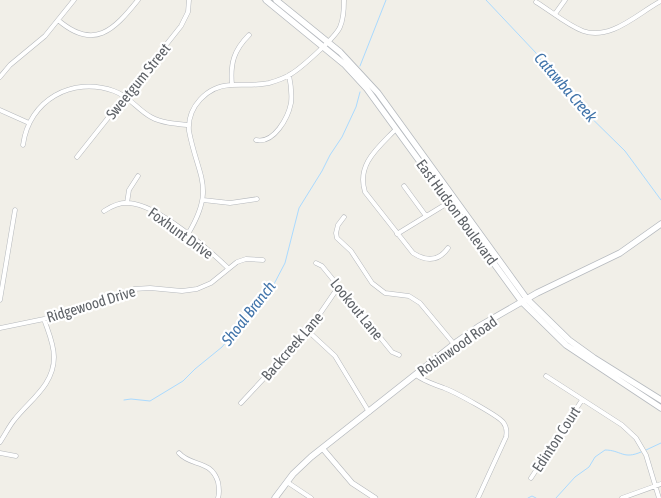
<svg xmlns="http://www.w3.org/2000/svg" width="661" height="498" viewBox="0 0 661 498" font-family="'Asap Condensed',sans-serif">
	<style>
		.lines { fill: none; stroke-linecap: round; stroke-linejoin: round }
		.stream { stroke: #aadaff; stroke-width: 1 }
		.minor-casing { stroke: #b5b8bc; stroke-width: 5 }
		.tertiary-casing { stroke: #b5b8bc; stroke-width: 6 }
		.secondary-casing { stroke: #b6babf; stroke-width: 7 }
		.minor { stroke: #fff; stroke-width: 4 }
		.tertiary { stroke: #fff; stroke-width: 5 }
		.secondary { stroke: #fff; stroke-width: 5.5 }
		.labels { text-anchor: middle; dominant-baseline: central; stroke-width: 4.5; stroke-linejoin: round; paint-order: stroke }
		.street-label { font-size: 15px; fill: #5f6368; stroke: #fff }
		.water-label { font-size: 16px; font-style: italic; fill: #4174aa; stroke: #fff }
	</style>
	<rect width="100%" height="100%" fill="#f1efe8"/>
	<g class="lines">
		<path class="stream" d="M486,0L536,53L558,85L569,96L625,151L661,200
			M360,66L386,0
			M124,400L131,399L150,401L183,381L195,369L222,347L233,334L244,318L260,303L273,286L285,263L299,208L322,171L330,155L342,137L356,107L360,92
			M646,450L661,443
			M528,498L532,496L536,498
			M556,498L575,477L589,467L595,457L605,450C621,450 623,460 641,452"/>
		<g class="minor-casing">
			<path id="minor" d="M536,2C551,11 567,25 583,31C611,41 638,13 661,1
				M555,14L565,0
				M58,20C94,51 114,30 138,0
				M0,77L10,65L45,36L74,0
				M232,85C230,63 234,50 249,35
				M0,110L29,123
				M396,129C379,147 356,164 365,192L413,253C427,262 439,261 448,248
				M256,140C274,144 288,118 291,103C292,94 291,85 289,75
				M23,145C29,100 72,76 114,91C129,96 138,110 151,117C162,123 176,124 188,125
				M77,157L181,26L188,12L189,0
				M404,186L426,216
				M203,200L230,203L257,199
				M127,203L129,190L138,176
				M104,211C112,206 120,202 129,203C158,205 207,248 228,268
				M344,217L338,225L336,233L337,238L351,251L372,283L385,293L409,296L420,303L454,344
				M188,234C216,187 198,178 189,131C187,107 207,86 231,85C244,84 256,86 269,83C276,81 285,78 291,74C301,68 336,37 340,27C344,18 344,9 344,0
				M397,234L451,201
				M316,263L322,266L392,352L399,355
				M0,300L15,210
				M0,328L44,319L134,289L150,288L182,291L197,289L211,283L237,262L246,259L263,260
				M308,331L335,356L369,412
				M416,375C425,382 434,384 444,388C455,392 497,415 503,422C507,427 507,432 506,437L478,498
				M546,376L622,425L636,438L646,455L659,498
				M241,403L308,331L339,286
				M0,442C5,435 9,426 15,419C30,400 54,385 54,357C54,344 48,331 44,319
				M0,453L16,456
				M179,453C191,467 211,459 218,482C219,487 220,492 218,498
				M531,478L582,400
				M287,482L311,498
				M622,498L661,484"/>
		</g>
		<g class="tertiary-casing">
			<path id="tertiary" d="M323,449L352,483L375,498"/>
		</g>
		<g class="secondary-casing">
			<path id="secondary" d="M266,0L344,64L367,89L522,302L566,345L661,408
				M276,0L340,52L378,93L527,299L569,340L594,358L661,400
				M275,498L293,474L311,457L458,341L478,327L537,293L620,253L661,224"/>
		</g>
		<use href="#minor" class="minor"/>
		<use href="#tertiary" class="tertiary"/>
		<use href="#secondary" class="secondary"/>
	</g>
	<g class="labels">
		<g class="street-label">
			<text transform="translate(138 81) rotate(-51)">Sweetgum Street</text>
			<text transform="translate(457 212) rotate(54)">East Hudson Boulevard</text>
			<text transform="translate(181 233) rotate(36)">Foxhunt Drive</text>
			<text transform="translate(91 304) rotate(-17)">Ridgewood Drive</text>
			<text transform="translate(357 309) rotate(51)">Lookout Lane</text>
			<text transform="translate(292 346) rotate(-49)">Backcreek Lane</text>
			<text transform="translate(457 346) rotate(-35)">Robinwood Road</text>
			<text transform="translate(556 439) rotate(-57)">Edinton Court</text>
		</g>
		<g class="water-label">
			<text transform="translate(566 87) rotate(49)">Catawba Creek</text>
			<text transform="translate(248 313) rotate(-52)">Shoal Branch</text>
		</g>
	</g>
</svg>
